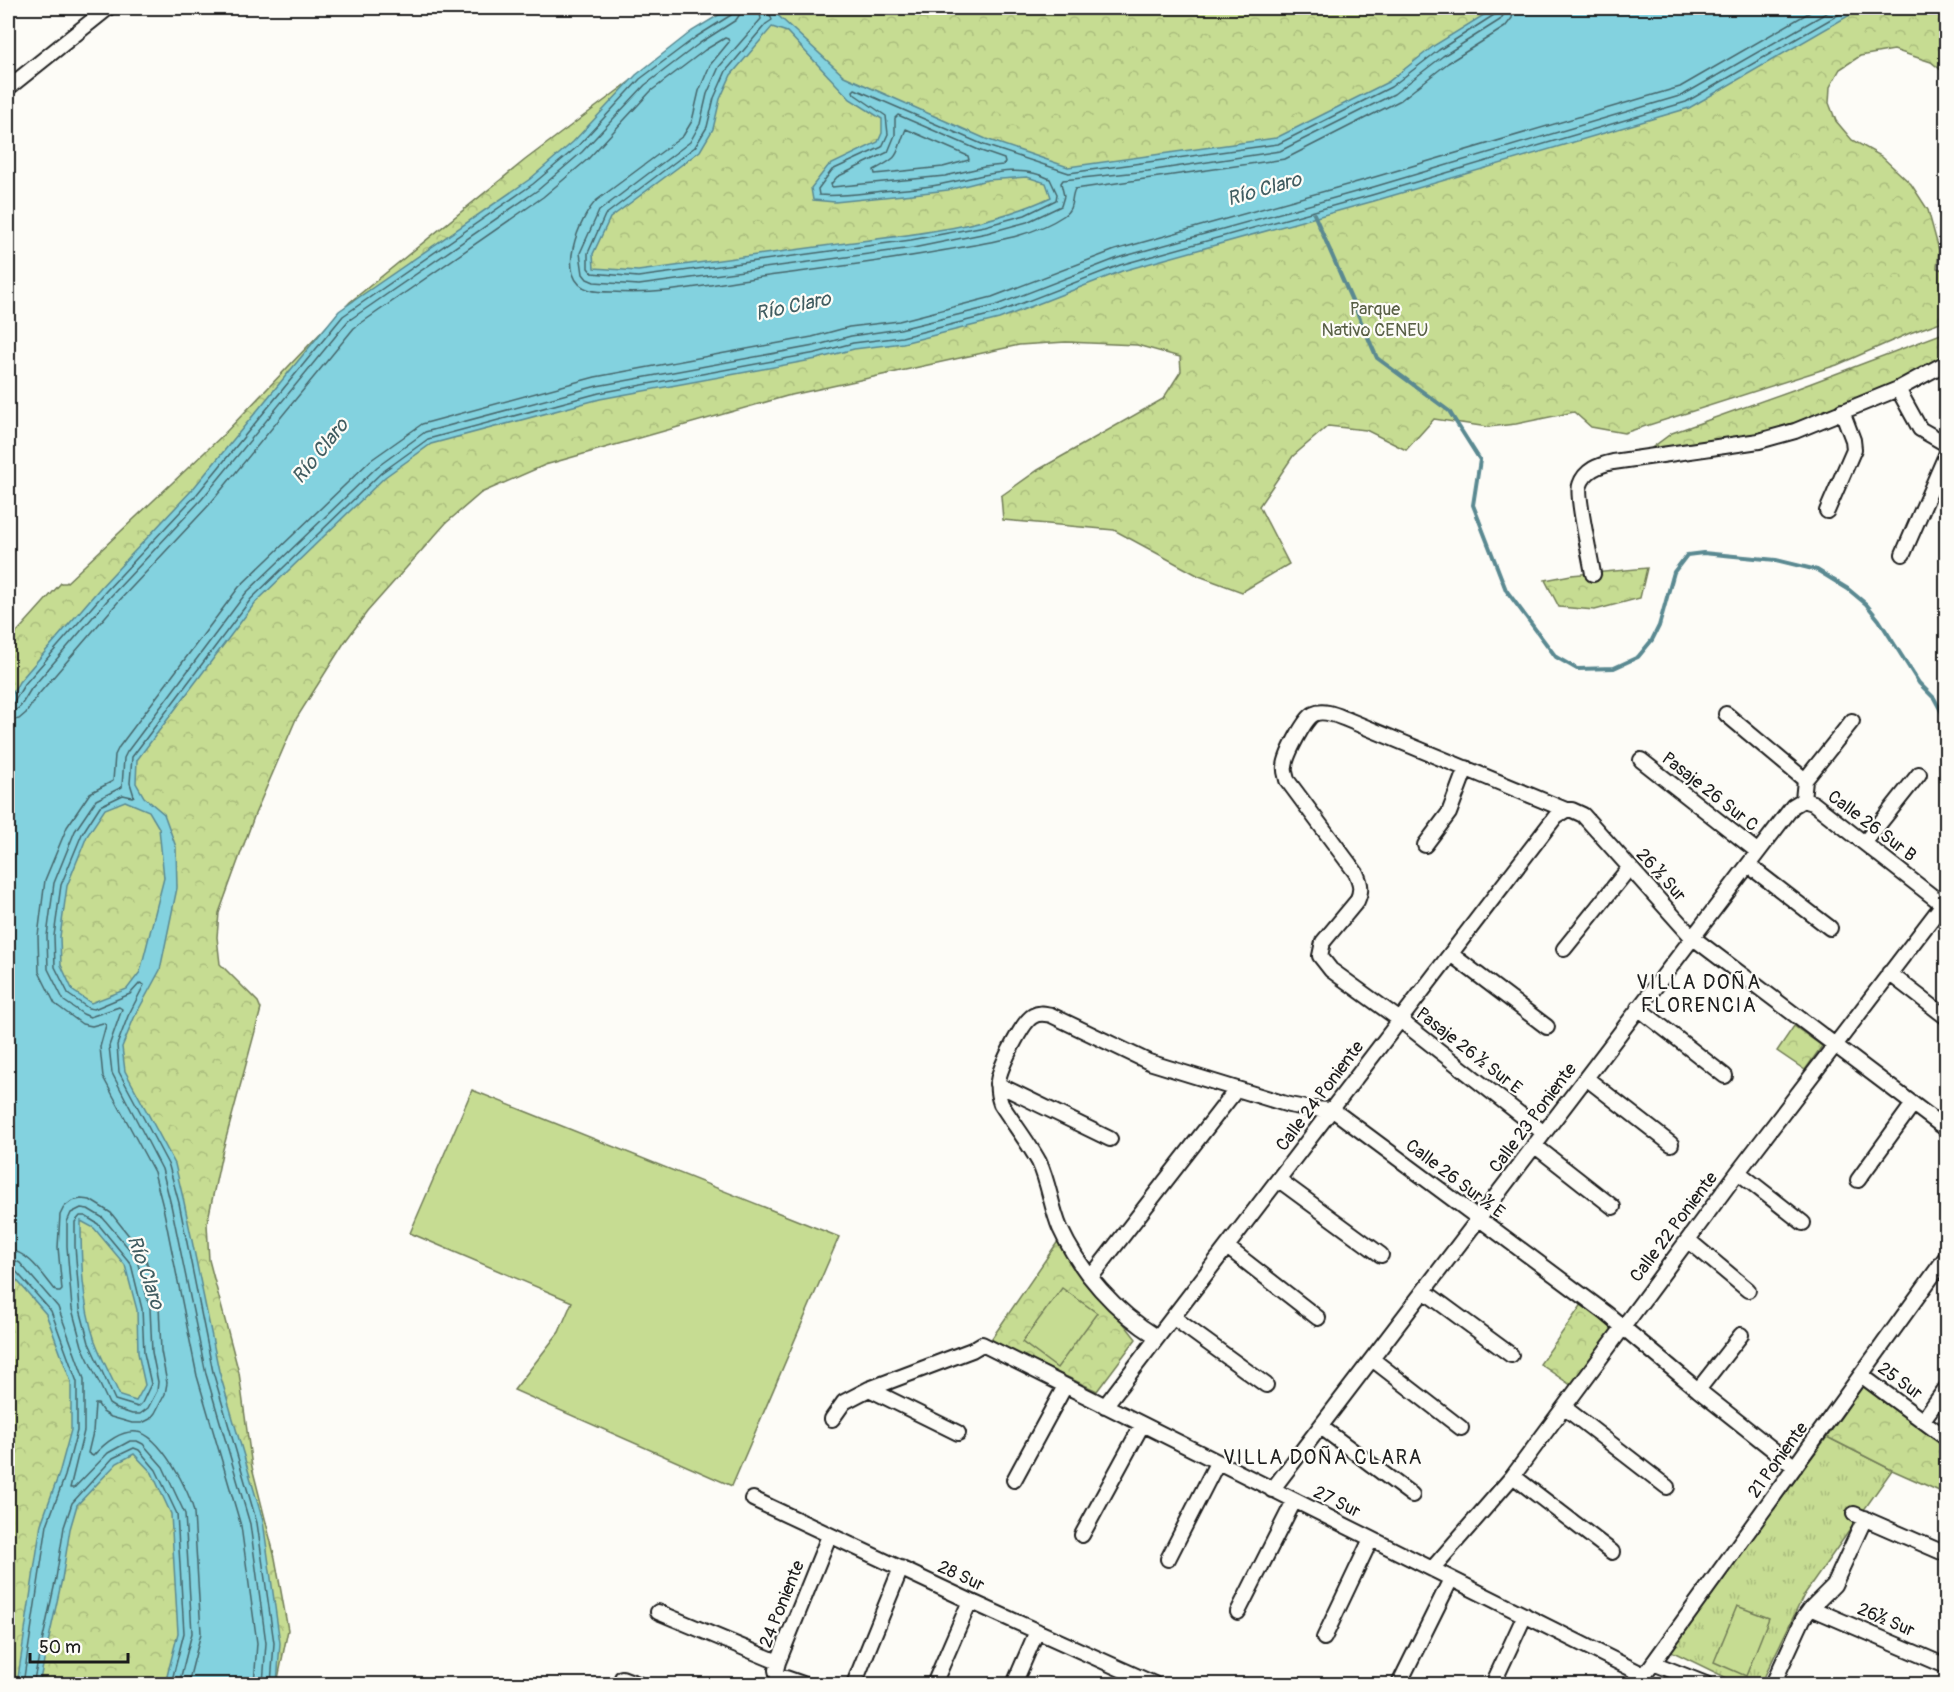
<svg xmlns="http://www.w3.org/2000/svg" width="1954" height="1692" viewBox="0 0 1954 1692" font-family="Pangolin,sans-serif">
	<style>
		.grass { fill: url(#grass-tufts); stroke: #717c57; stroke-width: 1.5 }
		.forest { fill: url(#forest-crowns); stroke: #717c57; stroke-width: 1.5 }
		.pitch { fill: #c6dc92; stroke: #717c57; stroke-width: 1.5 }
		.water { fill: #83d2df; stroke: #5a8991; stroke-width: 1.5; fill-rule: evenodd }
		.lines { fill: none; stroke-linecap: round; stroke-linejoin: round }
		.shore { stroke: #45656a; stroke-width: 1.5 }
		.stream { stroke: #5a8991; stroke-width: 4 }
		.minor-casing { stroke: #1c1c1c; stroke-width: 18 }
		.minor { stroke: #fdfcf7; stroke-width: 14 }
		.labels { text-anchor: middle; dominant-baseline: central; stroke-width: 4.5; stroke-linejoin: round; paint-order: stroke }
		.park-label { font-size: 18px; fill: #585f45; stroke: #fdfcf7 }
		.street-label { font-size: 18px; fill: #1c1c1c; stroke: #fdfcf7 }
		.water-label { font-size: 20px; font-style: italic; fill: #405c60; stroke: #fdfcf7 }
		.neighbourhood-label { font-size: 20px; letter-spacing: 1.5px; fill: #1c1c1c; stroke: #fdfcf7 }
	</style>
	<defs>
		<pattern id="grass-tufts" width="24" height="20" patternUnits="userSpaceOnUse" patternTransform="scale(1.5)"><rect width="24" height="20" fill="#c6dc92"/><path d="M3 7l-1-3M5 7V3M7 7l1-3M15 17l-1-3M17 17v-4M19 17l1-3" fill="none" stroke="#aabc7d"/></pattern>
		<pattern id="forest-crowns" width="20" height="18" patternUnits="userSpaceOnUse" patternTransform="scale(1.5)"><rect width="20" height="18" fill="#c6dc92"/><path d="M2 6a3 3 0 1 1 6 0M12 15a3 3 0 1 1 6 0" fill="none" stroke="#aabc7d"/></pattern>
	</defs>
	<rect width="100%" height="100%" fill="#fdfcf7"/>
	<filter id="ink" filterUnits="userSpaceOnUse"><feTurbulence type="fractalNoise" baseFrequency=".0167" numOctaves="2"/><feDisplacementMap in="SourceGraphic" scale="12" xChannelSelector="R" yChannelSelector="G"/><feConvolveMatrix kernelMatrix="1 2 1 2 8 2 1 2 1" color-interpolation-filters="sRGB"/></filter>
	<g filter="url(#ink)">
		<path class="grass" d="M1827,1437L1892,1470L1804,1595L1761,1684H1739L1669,1650Z"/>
		<path class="forest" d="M728,8H1946V74L1931,62L1894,50L1860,56L1840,69L1830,87L1829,103L1836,121L1852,140L1881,156L1911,184L1928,210L1939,250L1937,268L1943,270L1946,256V320L1910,333L1837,365L1624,433L1591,427L1574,412L1516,424L1488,427L1434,419L1406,450L1366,430L1328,426L1293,456L1259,506L1289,564L1242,592L1199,576L1114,530L1003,520L1001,496L1038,470L1163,399L1181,371L1180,357L1137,345L1066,342L1019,345L787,396L545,465L481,493L446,523L367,612L344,643L296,719L255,814L219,913L217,937L220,964L258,1002L261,1009L222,1153L207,1224L209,1260L239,1373L252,1467L275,1558L288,1630L277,1684H8V642L61,583H66L224,434L350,302L525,160Z
			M1946,332V359L1886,390L1793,428L1755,438L1649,450L1672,433L1801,387Z
			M1647,568L1640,598L1595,610L1559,607L1545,580L1571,575Z
			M1794,1026L1822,1046L1805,1070L1777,1051Z
			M1063,1234L1095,1287L1136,1339L1097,1391L990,1341Z
			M1585,1300L1621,1327L1578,1390L1540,1364Z
			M1863,1386L1946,1444V1494L1892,1470L1827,1437Z"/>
		<path class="pitch" d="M472,1090L839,1237L732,1486L514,1390L559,1332L572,1302L410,1233Z
			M1062,1288L1097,1313L1057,1368L1022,1342Z
			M1737,1606L1769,1618L1746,1676L1714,1662Z"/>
		<path class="water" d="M739,8H770L844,76L986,139L1068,167L1276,138L1388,82L1435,45L1495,8H1862L1689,108L1374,201L1122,271L999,319L903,343L854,349L817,359L600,399L431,444L385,477L255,603L137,760L136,783L144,797L164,814L176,847L177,888L160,970L134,1018L122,1047L125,1071L175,1164L184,1202L219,1371L263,1521L280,1643L277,1684H165L178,1633L171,1514L152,1473L134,1454L117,1463L77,1505L70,1529L62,1579L39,1684H17L41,1524L59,1474L71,1430V1382L46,1314L8,1270V702L19,682L101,587L192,490L339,311L530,179L573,142L636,75L692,31L727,10ZM772,27L787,32L850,99L882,119V133L878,142L828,166L811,188L813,200L835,202L913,194L948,190L987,180L1027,177L1046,183L1051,197C988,227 915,234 846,243C777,252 707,262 638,271L594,268L593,254L610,218L700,151L713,129L720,99L731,75ZM125,801L149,811L159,828L164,878L140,972L127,989L91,1003L73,991L61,965L60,937L67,886L87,836L105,809ZM81,1221L94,1228L125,1265L137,1310L138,1353L145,1385L136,1401L120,1396C112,1378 102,1360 95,1341C82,1303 81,1261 81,1221Z"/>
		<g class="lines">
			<path class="shore" d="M759,8L761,19L719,67L707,94L700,124L690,142L599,211L580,253L583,274L587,279L594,282L639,285L913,248L987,233L1027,222L1061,206L1064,196L1061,183L1063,180L1148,171L1280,151L1394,94L1443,56L1500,20L1504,14L1505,8
				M767,8L772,20L766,24L726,71L714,98L707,127L695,147L605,215L588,253V268L592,273L638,277L911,240L985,226L1025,215L1056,200L1057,194L1050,179C1018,162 980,177 947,183C926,188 905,189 883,191C862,193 841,197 819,195L818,189L832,170L882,147L888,134L886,116L854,94L853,91L855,89L984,145L1069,173L1278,144L1391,87L1439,50L1494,15L1497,8
				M898,115L981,151L1004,159L1005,163L1003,165L984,167L945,176L832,187L831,184L837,177L888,152L895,135V118Z
				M906,129L968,156L969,160L943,167L875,174L874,170C904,154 894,156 906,129Z
				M8,704L14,702L24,685L106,591L197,494L343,316L533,184L577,147L640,79L696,37L731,15L734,8
				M8,711H14L20,707L31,689L111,596L202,499L348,321L538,190L582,152L645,85L700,43L736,20L740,14L741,8
				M8,721L19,719L26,713L38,695L118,602L209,505L354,328L543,197L588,159L651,91L705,50L725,38L728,39L729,42L710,65L699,91L692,121L683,136L597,200C580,216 553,280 590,290C597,292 605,292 612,292C661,296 712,284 761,277C829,268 896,260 963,247C996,241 1035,235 1063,216C1075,208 1070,198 1075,189L1285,159L1401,100L1448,63L1505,27L1512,18L1514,8
				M81,1208L88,1209L103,1218L136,1257L150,1308L152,1352L158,1382L157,1391L148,1408L140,1414H132L117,1409L109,1404L82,1346L72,1309L67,1246V1222L71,1213Z
				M80,1216H85L98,1224L131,1264L142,1309L144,1353L151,1384L142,1403L138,1407L115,1400L89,1343L80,1309L75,1246V1222Z
				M8,1250C29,1251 44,1277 57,1292H60L62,1290L58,1247L60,1215L64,1207L72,1201L81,1199L90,1200L111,1213L145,1256L159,1306L161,1351L167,1383L165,1394L155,1413L150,1419L142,1423H132L111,1417L103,1412L98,1404H95L93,1432L88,1453L93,1456C103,1445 120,1430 137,1432C159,1434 191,1492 194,1513L201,1633L188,1684
				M8,1259L14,1260L20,1263L58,1307L84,1379V1431L70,1488H74L108,1453L130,1441H137L143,1444L163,1467L185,1514L192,1633L179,1684
				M8,1267L14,1269L51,1311L77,1382V1431L65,1476L47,1525L23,1684
				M33,1684L56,1578L64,1527L72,1503L113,1458L134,1448L139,1450L156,1470L177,1514L184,1633L171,1684
				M254,1684L257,1643L241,1526L197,1376L163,1207L154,1172L103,1077L100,1047L106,1025L103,1023L92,1026L82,1024L55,1004L39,972L38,936L45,880L67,827L90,793L113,781L115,755L119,747L239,587L371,460L422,424L595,377L812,337L849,327L899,321L992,297L1115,250L1368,179L1680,87L1817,8
				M263,1684L266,1643L250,1524L206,1374L171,1205L162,1169L112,1073L109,1046L122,1009L119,1007L90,1017L83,1014L64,1001L48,969L47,936L54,883L75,831L96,800L122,787L124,758L127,752L246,593L377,467L425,432L597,386L814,346L851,336L900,329L994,306L1118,258L1370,188L1683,95L1835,8
				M271,1684L274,1643L257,1523L213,1372L179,1203L169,1166L119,1072L117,1045L128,1016L144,985L140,983L130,994L94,1009L88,1008L69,995L55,967L54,936L61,885L82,834L100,806L123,795L132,797L134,796L130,783L132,757L251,599L381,473L428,439L599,393L816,353L853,343L902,337L997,313L1120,265L1372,195L1686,102L1850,8"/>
			<path class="stream" d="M1314,214L1377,358L1449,411L1480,460L1473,505L1506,590L1556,657L1577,669L1614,668L1638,657L1652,640L1659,626L1674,572L1687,555L1703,553L1776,560L1817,570L1848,589L1866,604L1879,620L1919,683L1934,698L1946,720"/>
			<g class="minor-casing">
				<path id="minor" d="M8,88L108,8
					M1898,389L1920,429L1946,444
					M1827,511L1854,449L1853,440L1842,411
					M1903,554L1946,455
					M1593,574C1591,560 1576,495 1580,485C1585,470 1599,465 1613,462L1759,441L1795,431L1898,389L1946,363
					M1726,714L1805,780L1803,800
					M1641,760L1758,852
					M1805,780L1852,721
					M1803,800L1813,803L1946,907
					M1865,842L1919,774
					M1425,845L1449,813L1466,768
					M1748,865L1830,928
					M1564,949L1630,867
					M1452,955L1547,1027
					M1889,973L1946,1017
					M1638,1008L1725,1076
					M1586,1078L1671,1144
					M997,1084L1110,1139
					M1544,1133L1400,1020L1331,970L1320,956L1323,942L1357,901C1362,890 1361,884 1356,873L1287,780C1286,775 1284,771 1285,766C1286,755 1305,718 1314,714C1324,709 1338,716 1346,719L1566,810H1572L1583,815L1692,937L1946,1129
					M1534,1145L1613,1207
					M1738,1172L1803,1223
					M1279,1180L1381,1255
					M1858,1180L1913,1104
					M1688,1240L1748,1290
					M1227,1247L1318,1318
					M1091,1277L1236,1090
					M1424,1291L1511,1355
					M1174,1318L1266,1385
					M1157,1337C1116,1312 1080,1272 1060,1228C1051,1207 1049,1183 1039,1162C1028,1142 1013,1123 1001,1104C998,1096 997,1089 998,1081C1000,1067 1022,1022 1033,1016C1040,1012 1045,1014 1051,1015L1149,1062L1289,1105L1311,1109L1333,1110L1606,1313L1698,1390L1795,1467
					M1372,1359L1461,1428
					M1861,1375L1946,1438
					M869,1389L958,1433
					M1698,1390L1741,1335
					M1105,1406L1556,816L1566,810
					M1565,1408L1667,1487
					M832,1419L844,1402L869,1389L972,1350L982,1344L1644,1675
					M1923,1420L1946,1388
					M1321,1427L1412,1495
					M1513,1476L1612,1552
					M1014,1480L1065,1386
					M1272,1490L1793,806L1803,800
					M753,1499L970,1601L1154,1684
					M1854,1514L1946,1554
					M1082,1535L1142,1425
					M1168,1559L1217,1463
					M1432,1569L1513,1476L1738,1172L1943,904
					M1811,1608L1946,1666
					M658,1612L778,1662
					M1238,1612L1294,1501
					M1324,1638L1371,1539
					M1653,1663L1706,1684
					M622,1678L638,1684
					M778,1678L776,1670L778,1662L829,1536
					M778,1678H786L803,1684
					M854,1684L901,1568
					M934,1684L970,1601
					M1014,1684L1037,1631
					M1399,1684L1451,1579
					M1493,1684L1525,1615
					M1638,1684L1946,1257
					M1773,1684L1803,1619L1811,1608L1834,1585L1865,1518"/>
			</g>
			<use href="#minor" class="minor"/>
		</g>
	</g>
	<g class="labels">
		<g class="park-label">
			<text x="1375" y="309">Parque<tspan x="1375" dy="21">Nativo CENEU</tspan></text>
		</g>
		<g class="street-label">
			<text transform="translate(1710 792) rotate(38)">Pasaje 26 Sur C</text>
			<text transform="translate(1872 826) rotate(37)">Calle 26 Sur B</text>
			<text transform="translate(1661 875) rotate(48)">26 ½ Sur</text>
			<text transform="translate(1469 1051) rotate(38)">Pasaje 26 ½ Sur E</text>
			<text transform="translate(1320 1096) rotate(-53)">Calle 24 Poniente</text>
			<text transform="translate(1533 1118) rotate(-53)">Calle 23 Poniente</text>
			<text transform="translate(1455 1179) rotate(37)">Calle 26 Sur ½ E</text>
			<text transform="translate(1674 1227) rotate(-53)">Calle 22 Poniente</text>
			<text transform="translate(1900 1381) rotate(36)">25 Sur</text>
			<text transform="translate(1778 1460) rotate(-54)">21 Poniente</text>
			<text transform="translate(1337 1502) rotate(26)">27 Sur</text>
			<text transform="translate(961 1576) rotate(25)">28 Sur</text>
			<text transform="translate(782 1604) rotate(-68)">24 Poniente</text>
			<text transform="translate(1886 1620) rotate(23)">26½ Sur</text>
		</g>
		<g class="water-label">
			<text transform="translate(1264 189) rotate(-16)">Río Claro</text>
			<text transform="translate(793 306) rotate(-12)">Río Claro</text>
			<text transform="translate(320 451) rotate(-51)">Río Claro</text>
			<text transform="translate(146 1272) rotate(71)">Río Claro</text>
		</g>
		<g class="neighbourhood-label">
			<text x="1699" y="982">VILLA DOÑA<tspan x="1699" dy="23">FLORENCIA</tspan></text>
			<text x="1323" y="1457">VILLA DOÑA CLARA</text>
		</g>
	</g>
	<rect width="1954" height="1692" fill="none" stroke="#fdfcf7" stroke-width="30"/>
	<rect x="15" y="15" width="1924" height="1662" fill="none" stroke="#1c1c1c" stroke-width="2" filter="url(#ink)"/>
	<path d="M30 1653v9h98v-9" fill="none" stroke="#1c1c1c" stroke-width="3"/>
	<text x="39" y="1653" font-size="18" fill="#1c1c1c" stroke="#fdfcf7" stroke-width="4.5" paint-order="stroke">50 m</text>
</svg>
